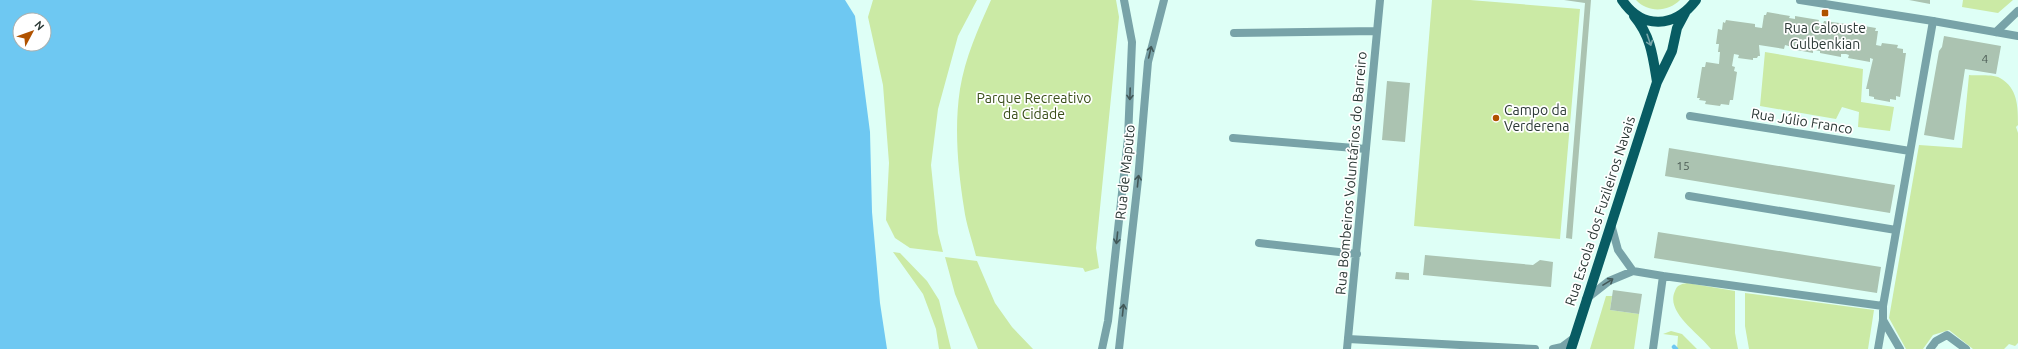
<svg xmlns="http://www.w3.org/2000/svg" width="2018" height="349" viewBox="0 0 2018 349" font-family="Ubuntu,sans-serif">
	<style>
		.green { fill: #cbeaa5 }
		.water { fill: #6ec8f2; fill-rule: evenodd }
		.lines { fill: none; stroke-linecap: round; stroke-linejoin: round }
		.stream { stroke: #6ec8f2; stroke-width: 4.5 }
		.building { fill: #abc3b1 }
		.service { stroke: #78a3a8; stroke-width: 8 }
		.minor { stroke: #78a3a8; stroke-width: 8 }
		.tertiary { stroke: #78a3a8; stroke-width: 8 }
		.primary { stroke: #085c63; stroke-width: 10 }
		.oneway { stroke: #77a5a9 }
		.oneway2 { stroke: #425858 }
		.poi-dot { fill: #b05200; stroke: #fff; stroke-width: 1.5 }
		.labels { text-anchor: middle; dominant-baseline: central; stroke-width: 3.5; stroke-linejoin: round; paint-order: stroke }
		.number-label { font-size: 12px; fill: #4b5b54 }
		.poi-label { font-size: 14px; fill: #2b3835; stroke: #fff }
		.park-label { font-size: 14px; fill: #3a4e19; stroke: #fff }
		.street-label { font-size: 14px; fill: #2b3835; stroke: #fff }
	</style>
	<rect width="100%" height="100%" fill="#defff6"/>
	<path class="green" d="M873,0H977L958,36L938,109L931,165L938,233L943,252L910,248L895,238L886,220L889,163L883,85L868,17Z
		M991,0H1116L1119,17L1096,248L1099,268L1085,272L1083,268L976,256C972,240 966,224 964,208C958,170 954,128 960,89C965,58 978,29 991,0Z
		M1432,0H1470L1580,9L1560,239L1414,226Z
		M1636,0H1680C1668,12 1648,13 1636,0Z
		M1963,0H2013L1998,13L1962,7Z
		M1765,52L1863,69L1861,102L1894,107L1890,131L1858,127L1859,112L1842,107L1836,119L1760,106Z
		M1969,75C1978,76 1993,74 2000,78C2018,88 2018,107 2018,125L2016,127L2018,133V343L2015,346L2009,344L2004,349H1973L1949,330L1933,335L1923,349H1906L1889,318L1919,145L1962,148Z
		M893,252L900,253L927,281L939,300L951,349H939L936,329L923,294Z
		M945,257L977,261L995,303L1012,327L1033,349H978L955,294Z
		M1687,283L1735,291V333L1738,349H1711C1699,333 1665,312 1675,291C1677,285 1681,284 1687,283Z
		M1745,293L1874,310L1868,349H1749L1745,326Z
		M1606,296H1612L1610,310L1639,314L1634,349H1590Z
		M1671,331L1682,334L1697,349H1677L1678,336L1663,334Z"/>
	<path class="water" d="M0,0H845L855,16L870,132L872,212L880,303L887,349H0ZM20,20H44V44H20Z"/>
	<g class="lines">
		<path class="stream" d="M1674,347L1676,349"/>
	</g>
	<path class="building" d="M1564,0H1591L1572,239L1566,238L1585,3Z
		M1909,0H1930V4Z
		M1767,12L1790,16L1789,18L1795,19V16L1819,20L1818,23L1823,24L1824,21L1847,24L1846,27H1852V24L1876,28L1875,31H1878L1876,45L1881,46L1882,43L1898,45L1897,48L1903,49V53H1906L1900,97L1896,96V100L1890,99V102L1874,99V97L1869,96V89H1866L1873,59L1870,58V62L1848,58L1849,55L1846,54H1841V57L1820,53V51L1813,50V53L1791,49L1792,47L1785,45L1784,49L1759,45L1760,56H1758L1757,58H1753V60L1738,58L1739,55L1734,54L1732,66L1735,67L1734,71L1737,72L1733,100H1730L1729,105L1721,104L1720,106L1705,104L1706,101L1699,100L1700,98H1697L1702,67H1705L1706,62L1719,64L1720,52H1718L1719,44H1716L1718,29L1722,30L1723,22L1725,23L1726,20L1755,24V27L1762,28L1764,15H1766Z
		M1944,36L2001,46L1996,74L1965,69L1954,140L1924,135L1939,51L1942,47Z
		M1387,81L1410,83L1405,142L1382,140Z
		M1669,148L1895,185L1890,213L1665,176Z
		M1658,232L1881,267L1877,293L1654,258Z
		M1425,255L1533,265L1540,260L1553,262L1551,287L1423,275Z
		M1396,272L1409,273V280L1395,279Z
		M1613,290L1642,294L1639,314L1610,310Z"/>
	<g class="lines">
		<path class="service" d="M1348,339L1535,349
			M1553,349L1562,347L1574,338"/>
		<path class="minor" d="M1996,32L2018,11
			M1234,33L1377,31
			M1690,116L1910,151
			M1233,138L1366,149
			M1689,196L1896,230
			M1611,224L1618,250L1633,271
			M1259,243L1357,254
			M1586,299L1609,281L1633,271L1663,276
			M1883,320L1900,349
			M1102,349L1108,321L1128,138L1132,42L1124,0
			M1119,349L1138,180L1148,62L1164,0
			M1347,349L1380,0
			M1653,349L1663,276L1883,306
			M1878,349L1883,320V306L1933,21
			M1930,349L1936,341L1947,335L1966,349"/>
		<path class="tertiary" d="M1800,0L1933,21L2018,36"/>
		<path class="primary" d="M1622,0C1642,30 1675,28 1696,0
			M1634,16C1651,36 1653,57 1657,82
			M1571,349L1657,82L1672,51L1677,28L1685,13"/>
	</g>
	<defs><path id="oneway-shaft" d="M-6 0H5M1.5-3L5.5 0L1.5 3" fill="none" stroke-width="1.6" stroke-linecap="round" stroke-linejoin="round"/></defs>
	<use class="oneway" href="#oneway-shaft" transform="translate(1649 40) rotate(71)"/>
	<g class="oneway2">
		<use href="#oneway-shaft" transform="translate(1150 52) rotate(-77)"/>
		<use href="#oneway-shaft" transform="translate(1130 94) rotate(92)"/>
		<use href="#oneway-shaft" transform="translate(1138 181) rotate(-84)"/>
		<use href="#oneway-shaft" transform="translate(1117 238) rotate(96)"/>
		<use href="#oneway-shaft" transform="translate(1608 282) rotate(-32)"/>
		<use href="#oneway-shaft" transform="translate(1123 310) rotate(-84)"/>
	</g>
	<g class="poi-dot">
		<rect x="1821" y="9" width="8" height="8" rx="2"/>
		<circle cx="1496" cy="118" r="4"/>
	</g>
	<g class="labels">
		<g class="number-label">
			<text x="1985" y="58">4</text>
			<text x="1683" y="165">15</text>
		</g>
		<g class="poi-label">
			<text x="1825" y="28">Rua Calouste<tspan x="1825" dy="16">Gulbenkian</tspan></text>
			<text x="1504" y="110" text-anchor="start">Campo da<tspan x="1504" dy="16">Verderena</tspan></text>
		</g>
		<g class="park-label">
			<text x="1034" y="98">Parque Recreativo<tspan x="1034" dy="16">da Cidade</tspan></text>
		</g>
		<g class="street-label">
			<text transform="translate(1802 121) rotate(9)">Rua Júlio Franco</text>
			<text transform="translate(1125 172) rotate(-84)">Rua de Maputo</text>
			<text transform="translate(1351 173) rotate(-85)">Rua Bombeiros Voluntários do Barreiro</text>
			<text transform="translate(1600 211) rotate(-72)">Rua Escola dos Fuzileiros Navais</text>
		</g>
	</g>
	<g transform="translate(32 32) rotate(49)"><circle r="19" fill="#ffffff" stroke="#aaafae"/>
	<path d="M0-3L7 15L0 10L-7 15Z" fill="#b05200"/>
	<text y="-6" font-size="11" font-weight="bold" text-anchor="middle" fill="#2b3835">N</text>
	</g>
</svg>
